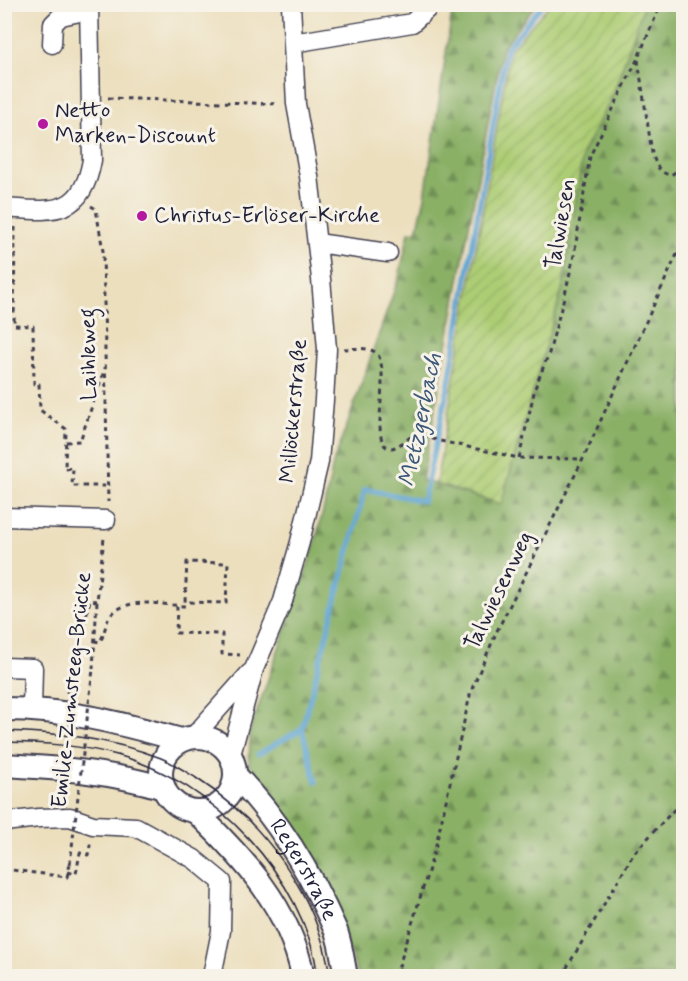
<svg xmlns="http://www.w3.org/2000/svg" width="688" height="981" viewBox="0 0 688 981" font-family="Mynerve,sans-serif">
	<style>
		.forest { fill: url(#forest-firs); stroke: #566950; stroke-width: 1.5 }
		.garden { fill: url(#garden-furrows); stroke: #687858; stroke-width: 1.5 }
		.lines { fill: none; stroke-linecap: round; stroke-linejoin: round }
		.stream { stroke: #5ea5d4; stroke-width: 5 }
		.minor-casing { stroke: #403e4f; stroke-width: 21 }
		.major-casing { stroke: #403e4f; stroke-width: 26 }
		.path { stroke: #403e4f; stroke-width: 3; stroke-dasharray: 4.5 4.5; stroke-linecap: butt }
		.minor { stroke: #fff; stroke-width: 18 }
		.major { stroke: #fff; stroke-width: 22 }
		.tram { stroke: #22223b; stroke-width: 1.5 }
		.path-bridge { stroke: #403e4f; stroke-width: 3; stroke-dasharray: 4.5 4.5; stroke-linecap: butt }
		.poi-dot { fill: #b5179e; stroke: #f7f3e8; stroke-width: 2 }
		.labels { text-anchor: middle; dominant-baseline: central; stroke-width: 6; stroke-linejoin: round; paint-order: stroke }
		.poi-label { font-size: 22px; fill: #22223b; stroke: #f7f3e8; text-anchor: start }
		.street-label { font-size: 22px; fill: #22223b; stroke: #f7f3e8 }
		.water-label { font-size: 24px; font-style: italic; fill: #3a5678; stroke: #f7f3e8 }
	</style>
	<defs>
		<pattern id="forest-firs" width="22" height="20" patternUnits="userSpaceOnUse" patternTransform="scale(1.5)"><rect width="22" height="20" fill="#8ab066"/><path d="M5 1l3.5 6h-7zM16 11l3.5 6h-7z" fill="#708f55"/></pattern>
		<pattern id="garden-furrows" width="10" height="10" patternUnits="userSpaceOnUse" patternTransform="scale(1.5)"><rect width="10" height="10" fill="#adcd75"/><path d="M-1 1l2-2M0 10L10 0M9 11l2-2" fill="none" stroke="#95b066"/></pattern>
	</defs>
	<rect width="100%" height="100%" fill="#f7f3e8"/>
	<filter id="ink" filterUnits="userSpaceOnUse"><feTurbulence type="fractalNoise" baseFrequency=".0167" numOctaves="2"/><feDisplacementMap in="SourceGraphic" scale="12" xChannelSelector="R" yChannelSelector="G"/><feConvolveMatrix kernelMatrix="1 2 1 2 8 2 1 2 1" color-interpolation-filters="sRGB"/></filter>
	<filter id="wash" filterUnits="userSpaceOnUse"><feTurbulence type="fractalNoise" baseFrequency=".008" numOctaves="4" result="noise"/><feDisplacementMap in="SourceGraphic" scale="24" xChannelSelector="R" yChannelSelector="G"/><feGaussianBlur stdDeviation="1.35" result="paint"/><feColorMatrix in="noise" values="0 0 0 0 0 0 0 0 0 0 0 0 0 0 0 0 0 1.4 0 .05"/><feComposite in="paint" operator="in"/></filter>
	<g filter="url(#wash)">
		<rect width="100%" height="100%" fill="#ecdfbe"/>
		<path class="forest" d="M453,5H518L524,9L527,5H536L502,48L422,481L436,484L500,504L563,286L583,152L613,94L644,5H683V976H358L321,868L249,769L250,731L313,550L325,503L334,459L337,453L399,277L409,232L417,231L425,197Z"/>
		<path class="garden" d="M550,4L644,5L613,94L583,152L563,286L501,504L436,484L510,50Z"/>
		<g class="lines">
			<path class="stream" d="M258,754L302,729
				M316,782L302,729L365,489L423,501L448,387L506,49L543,4"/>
		</g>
	</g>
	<g filter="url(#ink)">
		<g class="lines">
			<g class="minor-casing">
				<path id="minor" d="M293,43L412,23L428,8V4
					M52,44L53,24L61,16L89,10
					M4,208C51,211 82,218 92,160L89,4
					M317,243L388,253
					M4,517L106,520
					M4,667L33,668L32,709
					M194,736L250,673
					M231,755L254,669L283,601L300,542L319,462L324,400L327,349L321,279L309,176L296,104L291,4
					M4,822L39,818L70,817L93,825L136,827L194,859L222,882L221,931L212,976"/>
			</g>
			<g class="major-casing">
				<g id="major">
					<path d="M4,709C69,709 119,723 181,740"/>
					<circle cx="198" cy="774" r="37"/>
					<path d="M4,765C59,768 111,772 164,788"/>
					<path id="s1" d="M236,776C278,819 312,876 336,931C341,945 343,962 346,976"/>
					<path d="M195,811C244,859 289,906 303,976"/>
				</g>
			</g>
			<path class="path" d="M638,60L652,153C656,164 658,173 671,175L684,166
				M108,98L278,104
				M91,206L96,209L103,251L108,502
				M15,227L14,325L33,326L34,384H39L40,410L66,429L65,469L73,468L72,486H106
				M344,349C353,349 368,346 376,353C393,366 366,451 392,448C399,447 409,437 416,434L440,441L519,458L583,459
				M66,442L80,441L105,368
				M519,458L535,388L549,353L566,290L574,255L590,156L638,58L661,4
				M177,606L176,633L222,634V654L240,655
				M94,641L100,642C105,634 105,622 111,615C128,596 162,605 185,606V602L187,562L228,563L226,603L185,602
				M93,669L97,601L104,538
				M67,693L90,600L97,601
				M4,869L67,877L70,864
				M68,872L76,874L80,853L88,855L91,841
				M4,898L9,870
				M396,976L435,849L471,691L497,631L583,459L684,239
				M562,976L634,853L684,799
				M677,976L684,956"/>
			<use href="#minor" class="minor"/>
			<use href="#major" class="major"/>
			<path class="tram" d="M4,731C60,733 108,738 161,758C173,763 185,771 196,778C264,822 318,895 330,976
				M4,742C43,743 80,745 117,755C213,781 304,877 318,976"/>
			<path class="path-bridge" d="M70,864L93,669"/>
		</g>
	</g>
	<g class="poi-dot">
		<circle cx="43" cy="124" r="6"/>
		<circle cx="142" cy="216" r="6"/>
	</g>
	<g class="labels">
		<g class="poi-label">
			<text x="55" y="111">Netto<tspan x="55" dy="25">Marken-Discount</tspan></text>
			<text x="154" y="216">Christus-Erlöser-Kirche</text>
		</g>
		<g class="street-label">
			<text transform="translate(561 224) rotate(-80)">Talwiesen</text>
			<text transform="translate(89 354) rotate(-91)">Laihleweg</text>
			<text transform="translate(294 411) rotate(-85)">Millöckerstraße</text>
			<text transform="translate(499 591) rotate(-64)">Talwiesenweg</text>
			<text transform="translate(72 690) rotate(-84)">Emilie-Zumsteeg-Brücke</text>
			<text stroke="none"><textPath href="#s1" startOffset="116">Regerstraße</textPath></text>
		</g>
		<g class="water-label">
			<text transform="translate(421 420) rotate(-78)">Metzgerbach</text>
		</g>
	</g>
	<rect width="688" height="981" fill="none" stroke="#f7f3e8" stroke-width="24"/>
</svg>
